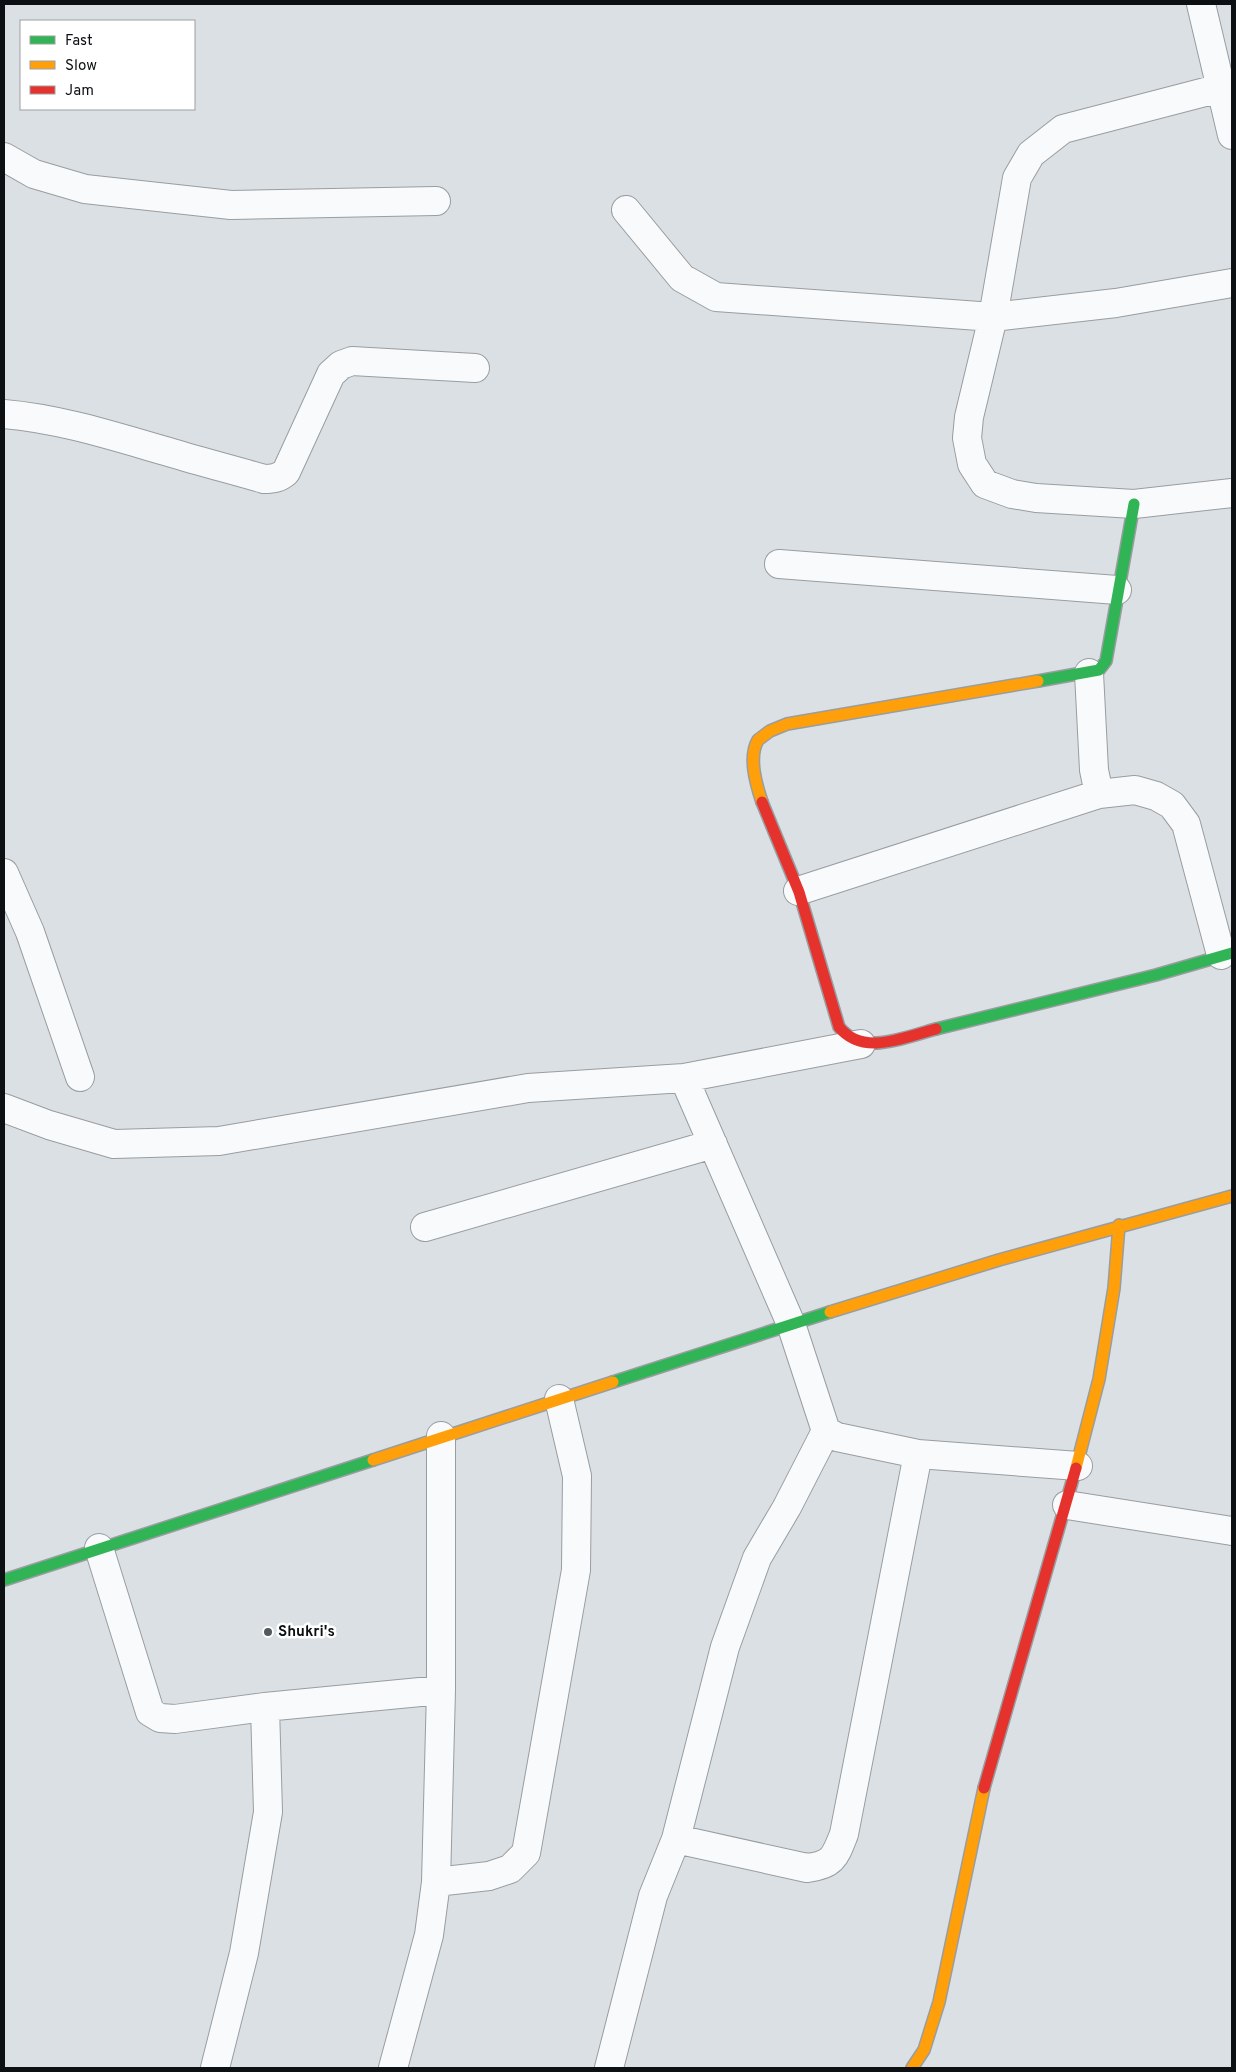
<svg xmlns="http://www.w3.org/2000/svg" width="1236" height="2072" viewBox="0 0 1236 2072" font-family="Overpass,sans-serif">
	<style>
		.lines { fill: none; stroke-linecap: round; stroke-linejoin: round }
		.street-casing { stroke: #999da0; stroke-width: 30 }
		.fast-casing { stroke: #999da0; stroke-width: 14 }
		.slow-casing { stroke: #999da0; stroke-width: 14 }
		.jam-casing { stroke: #999da0; stroke-width: 14 }
		.street { stroke: #f9fafb; stroke-width: 28 }
		.fast { stroke: #30b455; stroke-width: 11 }
		.slow { stroke: #ff9f0a; stroke-width: 11 }
		.jam { stroke: #e5322d; stroke-width: 11 }
		.poi-dot { fill: #54595c; stroke: #fff; stroke-width: 2 }
		.labels { text-anchor: middle; dominant-baseline: central; stroke-width: 5; stroke-linejoin: round; paint-order: stroke }
		.poi-label { font-size: 15px; font-weight: bold; fill: #0c1012; stroke: #fff; text-anchor: start }
	</style>
	<rect width="100%" height="100%" fill="#dae0e4"/>
	<g class="lines">
		<g class="street-casing">
			<path id="street" d="M1201,4L1232,135
				M1232,85L1063,129L1031,154L1017,178L993,317L969,417L967,438L972,464L985,484L1012,494L1036,498L1134,504L1232,493
				M4,157L34,174L85,189L231,205L436,201
				M626,210L682,278L716,297L993,317L1116,303L1232,283
				M4,414C62,419 116,437 172,453C202,462 233,470 264,479C273,479 279,478 286,472L331,374L341,365L352,361L475,368
				M779,564L1117,590
				M1089,673L1094,770L1099,794
				M4,873L30,932L80,1077
				M798,891L1099,794L1135,790L1156,796L1172,805L1186,824L1221,955
				M684,1078L791,1324L826,1431L837,1437L918,1454L1078,1466
				M4,1108L49,1125L114,1144L219,1141L528,1088L684,1078L861,1044
				M425,1227L713,1144
				M1067,1505L1232,1531
				M99,1548L150,1712L160,1718L175,1719L265,1707L441,1690
				M676,1839L807,1868C833,1865 835,1857 844,1834L918,1454
				M436,1882L489,1876L510,1869L526,1853L576,1570L577,1476L559,1399
				M215,2068L244,1953L268,1812L265,1707
				M393,2068L429,1935L436,1882L441,1690V1436
				M609,2068L653,1896L676,1839L725,1647L757,1558L787,1507L826,1431"/>
		</g>
		<g class="fast-casing">
			<path id="fast" d="M1038,681L1099,670L1106,661L1134,504
				M936,1029L1156,975L1232,953
				M613,1382L830,1312
				M4,1580L373,1460"/>
		</g>
		<g class="slow-casing">
			<path id="slow" d="M762,802C756,784 748,757 758,740L770,731L787,724L1038,681
				M830,1312L999,1260L1232,1196
				M373,1460L613,1382
				M1076,1468L1099,1379L1114,1288L1119,1225
				M912,2068L924,2050L939,2002L984,1788"/>
		</g>
		<g class="jam-casing">
			<path id="jam" d="M762,802L799,892L839,1027C863,1057 905,1037 936,1029
				M984,1788L1076,1468"/>
		</g>
		<use href="#street" class="street"/>
		<use href="#fast" class="fast"/>
		<use href="#slow" class="slow"/>
		<use href="#jam" class="jam"/>
	</g>
	<circle class="poi-dot" cx="268" cy="1632" r="5"/>
	<g class="labels">
		<g class="poi-label">
			<text x="278" y="1632">Shukri's</text>
		</g>
	</g>
	<rect width="1236" height="2072" fill="none" stroke="#0c1012" stroke-width="10"/>
	<rect x="20" y="20" width="175" height="90" fill="#ffffff" stroke="#9e9fa0"/>
	<rect x="30" y="36" width="25" height="8" fill="#30b455" stroke="#9e9fa0"/>
	<text x="65" y="45" font-size="15" fill="#0c1012">Fast</text>
	<rect x="30" y="61" width="25" height="8" fill="#ff9f0a" stroke="#9e9fa0"/>
	<text x="65" y="70" font-size="15" fill="#0c1012">Slow</text>
	<rect x="30" y="86" width="25" height="8" fill="#e5322d" stroke="#9e9fa0"/>
	<text x="65" y="95" font-size="15" fill="#0c1012">Jam</text>
</svg>
